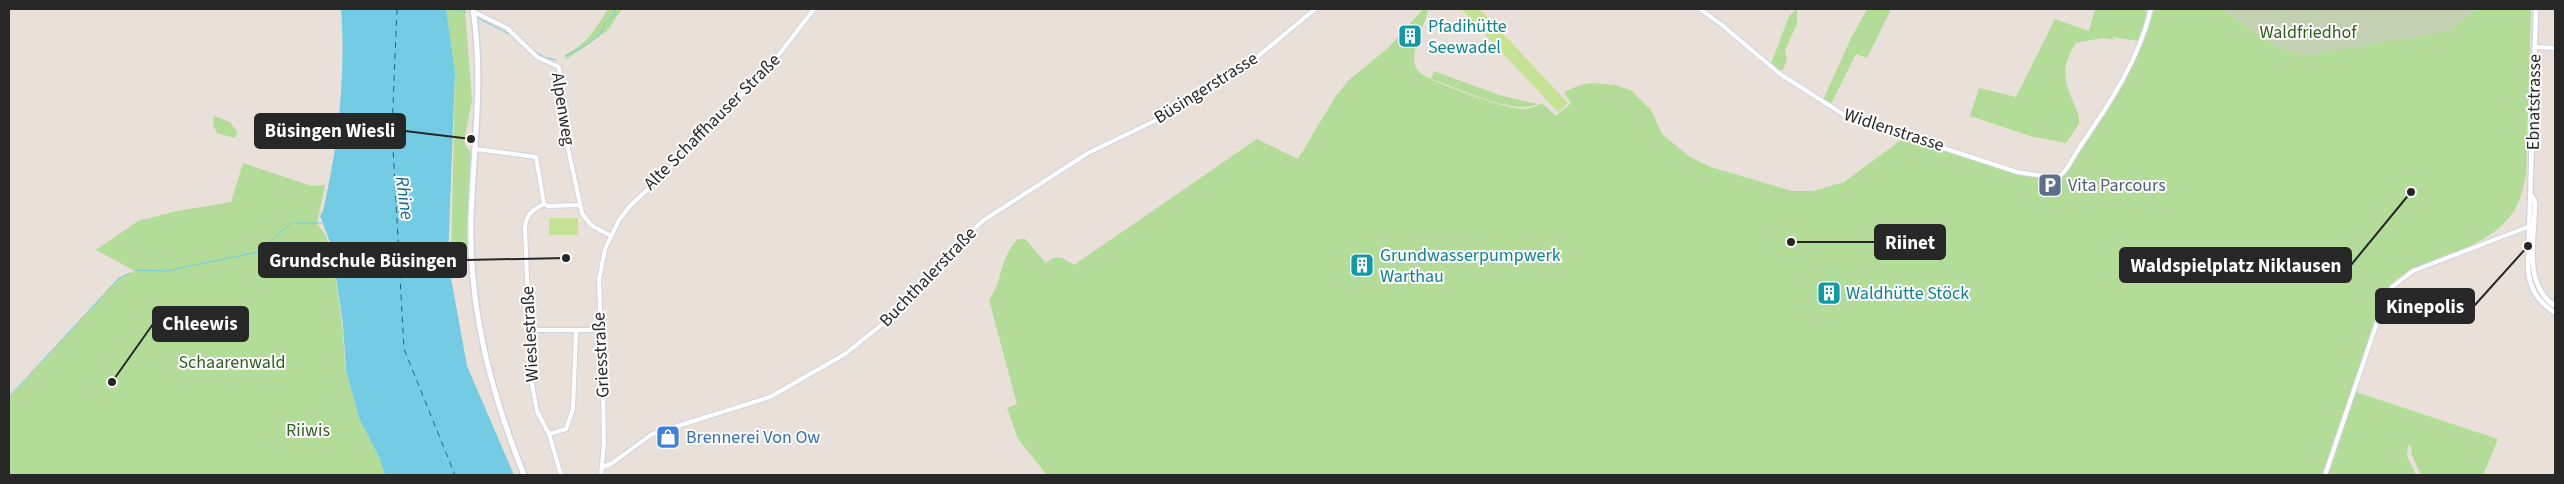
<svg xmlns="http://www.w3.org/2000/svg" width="2564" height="484" viewBox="0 0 2564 484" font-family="'Source Sans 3',sans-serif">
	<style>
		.green { fill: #b3dc99 }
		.cemetery { fill: #c3d1b2 }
		.pitch { fill: #c6e295 }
		.water { fill: #73cce4 }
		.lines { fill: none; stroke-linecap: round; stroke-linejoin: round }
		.stream { stroke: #73cce4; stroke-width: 1 }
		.ferry { stroke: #17698b; stroke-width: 1; stroke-dasharray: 6 5; stroke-linecap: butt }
		.minor-casing { stroke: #cfd3df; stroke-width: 6 }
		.tertiary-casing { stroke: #cfd3df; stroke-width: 7 }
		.secondary-casing { stroke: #cfd3df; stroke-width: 8 }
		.minor { stroke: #fff; stroke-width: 4 }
		.tertiary { stroke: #fff; stroke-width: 4.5 }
		.secondary { stroke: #fff; stroke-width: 5 }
		.labels { text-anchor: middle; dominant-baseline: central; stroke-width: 4; stroke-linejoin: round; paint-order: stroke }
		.culture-label { font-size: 18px; fill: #0d838f; stroke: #fff; text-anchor: start }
		.park-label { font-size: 18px; fill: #2e5d1e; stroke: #fff }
		.street-label { font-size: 18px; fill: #272727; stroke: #fff }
		.service-label { font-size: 18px; fill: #4e5e75; stroke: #fff; text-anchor: start }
		.shop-label { font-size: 18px; fill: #366cbe; stroke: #fff; text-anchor: start }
		.water-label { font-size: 19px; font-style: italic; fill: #17698b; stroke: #fff }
		.leader { fill: none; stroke: #272727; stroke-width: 2 }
		.callout-dot { fill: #272727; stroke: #fff; stroke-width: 2 }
		.callout { fill: #272727; stroke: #272727; stroke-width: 2 }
		.callout-label { font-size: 19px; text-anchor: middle; font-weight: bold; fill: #fff }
	</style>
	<rect width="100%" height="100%" fill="#e9e1d9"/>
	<path class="green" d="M446,9H465L472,100L464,142L471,154L468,258L451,260L455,72Z
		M608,9H622L607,31L567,59L565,55C588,43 594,30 608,9Z
		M1423,9H1428L1427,15C1422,30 1408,55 1417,70C1424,81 1509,110 1524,109C1530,109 1536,106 1542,103L1556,116L1571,103L1564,92L1580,85L1591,83L1616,85L1632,91L1651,110L1662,134L1690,157L1711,167L1792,191H1813L1844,182L1908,135L2017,172L2056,178L2064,170L2123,78L2140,41L2111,37L2116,40L2102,38L2076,43C2056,73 2068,87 2079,117V124L2066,143L2030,136L1970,116L1979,88L2016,97L2055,19L2089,31L2095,9H2147L2141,35L2151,9H2222L2276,46L2303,56L2470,14L2476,9H2531L2526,177C2523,185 2522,195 2518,203C2500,243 2449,252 2414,271C2405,276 2397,284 2389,291L2325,475H1047L1018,439L1007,408L1017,404L989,300C1003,281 1000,255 1018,239H1025L1046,263C1058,253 1062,258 1074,265L1257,139L1298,159L1335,97L1349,80L1389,47Z
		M1797,9V24L1785,50L1787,59L1783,70L1779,71L1771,64L1789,16Z
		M1867,9H1891L1867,58L1856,54L1830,106L1824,101V98L1851,38Z
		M1434,71L1499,95L1537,104C1515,116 1455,87 1431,79Z
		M214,116L230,122L238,133L234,138L217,133L213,125Z
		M243,163L312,186L325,185L317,223L326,236L333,260L343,331L345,367L359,418L380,459L385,475H9V398L119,278L135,271L96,250L138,221L177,211L231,202Z
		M2356,392L2498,439L2483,475H2421L2412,456L2411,447L2408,445L2407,456L2416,475H2328Z"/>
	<path class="cemetery" d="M2222,9H2476L2449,31L2303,56L2276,46Z"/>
	<path class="pitch" d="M1461,9H1480L1568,103L1558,112Z
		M549,218H578V235H549Z"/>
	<path class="water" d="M341,9H446L455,72L448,261L467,366L514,475H385L380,459L359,418L346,370L343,324L331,245L320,216L323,211C338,148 346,74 341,9Z"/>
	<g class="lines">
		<path class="stream" d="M454,9L466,12
			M478,18L509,34
			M532,50L544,57L556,60
			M565,56C577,51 604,37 604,24L614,16L616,9
			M293,223H322
			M281,232L291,223
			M136,270L166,271L258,252L279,234
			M9,397L119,278L130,273"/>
		<path class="ferry" d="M397,9L392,130L404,349L455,475"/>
		<g class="minor-casing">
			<path id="minor" d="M1700,9L1722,25L1780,74L1846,116L2017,172L2056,178C2067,173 2074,155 2081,145C2110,103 2139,59 2151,9
				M474,12L507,28L537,57L559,67L564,130L582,213L591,225L611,236
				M2535,47L2555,48
				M476,149L536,157L544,204
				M529,330H601
				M549,434L566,429L573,409L576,330
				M602,467L611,464L652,434L770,397L845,354L900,310L956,245L984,220L1088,153L1169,114L1250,63L1315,9
				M561,475L549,434L537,411L531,379L525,228C526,214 532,210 544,204L548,206L580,205
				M601,475L604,443L603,392L599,280L605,249L619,220L629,207L683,156L774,61L814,9
				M2325,475L2382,308L2392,287L2413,271L2530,226"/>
		</g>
		<g class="tertiary-casing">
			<path id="tertiary" d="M2536,9L2528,267C2529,288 2537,301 2555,313
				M2532,196L2535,203C2535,237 2522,284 2555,306"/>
		</g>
		<g class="secondary-casing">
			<path id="secondary" d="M473,9C484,80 473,149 471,221C469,310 491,393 524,475"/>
		</g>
		<use href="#minor" class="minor"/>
		<use href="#tertiary" class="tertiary"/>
		<use href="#secondary" class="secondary"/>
	</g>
	<defs>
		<g id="building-square" transform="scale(1.25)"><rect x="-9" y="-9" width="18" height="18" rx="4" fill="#0f9aa8" stroke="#fff"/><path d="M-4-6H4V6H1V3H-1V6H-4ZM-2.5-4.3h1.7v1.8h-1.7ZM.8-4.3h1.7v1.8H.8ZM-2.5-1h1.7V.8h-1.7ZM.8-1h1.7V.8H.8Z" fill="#fff"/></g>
		<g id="parking-square" transform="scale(1.25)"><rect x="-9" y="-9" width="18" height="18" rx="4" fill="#5c6f8a" stroke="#fff"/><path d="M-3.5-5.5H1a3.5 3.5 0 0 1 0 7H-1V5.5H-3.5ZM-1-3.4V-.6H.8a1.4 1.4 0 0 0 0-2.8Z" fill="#fff"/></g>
		<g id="shop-square" transform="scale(1.25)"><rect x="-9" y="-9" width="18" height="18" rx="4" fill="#3f7fe0" stroke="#fff"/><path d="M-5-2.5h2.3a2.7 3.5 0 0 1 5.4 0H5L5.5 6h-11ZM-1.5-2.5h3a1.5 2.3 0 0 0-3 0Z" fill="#fff"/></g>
	</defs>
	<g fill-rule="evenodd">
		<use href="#building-square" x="1410" y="36"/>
		<use href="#parking-square" x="2050" y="185"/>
		<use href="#building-square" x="1362" y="265"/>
		<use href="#building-square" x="1829" y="293"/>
		<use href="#shop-square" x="668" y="437"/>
	</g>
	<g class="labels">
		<g class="culture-label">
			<text x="1428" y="26">Pfadihütte<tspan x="1428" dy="21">Seewadel</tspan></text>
			<text x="1380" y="255">Grundwasserpumpwerk<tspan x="1380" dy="21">Warthau</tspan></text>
			<text x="1846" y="293">Waldhütte Stöck</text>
		</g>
		<g class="park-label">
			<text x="2308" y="32">Waldfriedhof</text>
			<text x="232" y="362">Schaarenwald</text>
			<text x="308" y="430">Riiwis</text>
		</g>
		<g class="street-label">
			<text transform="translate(1206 88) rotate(-32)">Büsingerstrasse</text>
			<text transform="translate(2534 102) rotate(-89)">Ebnatstrasse</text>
			<text transform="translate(563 109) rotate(81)">Alpenweg</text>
			<text transform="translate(712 122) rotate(-45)">Alte Schaffhauser Straße</text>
			<text transform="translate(1894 130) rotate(18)">Widlenstrasse</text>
			<text transform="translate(928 277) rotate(-46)">Buchthalerstraße</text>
			<text transform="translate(530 334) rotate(-93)">Wieslestraße</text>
			<text transform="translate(601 355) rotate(-93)">Griesstraße</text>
		</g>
		<g class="service-label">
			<text x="2068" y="185">Vita Parcours</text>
		</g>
		<g class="shop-label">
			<text x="686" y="437">Brennerei Von Ow</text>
		</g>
		<g class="water-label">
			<text transform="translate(404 198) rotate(82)">Rhine</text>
		</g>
	</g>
	<path class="leader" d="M471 139L405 131M1791 242L1875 242M566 258L466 260M2411 192L2351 265M2528 246L2474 306M112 382L153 324"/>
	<g class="callout-dot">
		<circle cx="471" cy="139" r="5"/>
		<circle cx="1791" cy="242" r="5"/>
		<circle cx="566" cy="258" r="5"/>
		<circle cx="2411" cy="192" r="5"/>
		<circle cx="2528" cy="246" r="5"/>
		<circle cx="112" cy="382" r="5"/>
	</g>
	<g class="callout">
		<rect x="255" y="114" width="150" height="34" rx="5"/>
		<rect x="1875" y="225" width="70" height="34" rx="5"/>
		<rect x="259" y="243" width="207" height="34" rx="5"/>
		<rect x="2120" y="248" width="231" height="34" rx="5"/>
		<rect x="2376" y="289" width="98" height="34" rx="5"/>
		<rect x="153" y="307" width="95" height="34" rx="5"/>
	</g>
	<g class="callout-label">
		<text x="330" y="137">Büsingen Wiesli</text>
		<text x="1910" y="249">Riinet</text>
		<text x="363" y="267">Grundschule Büsingen</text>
		<text x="2236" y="272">Waldspielplatz Niklausen</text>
		<text x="2425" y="313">Kinepolis</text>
		<text x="200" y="330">Chleewis</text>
	</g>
	<rect width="2564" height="484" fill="none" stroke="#272727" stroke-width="20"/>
</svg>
